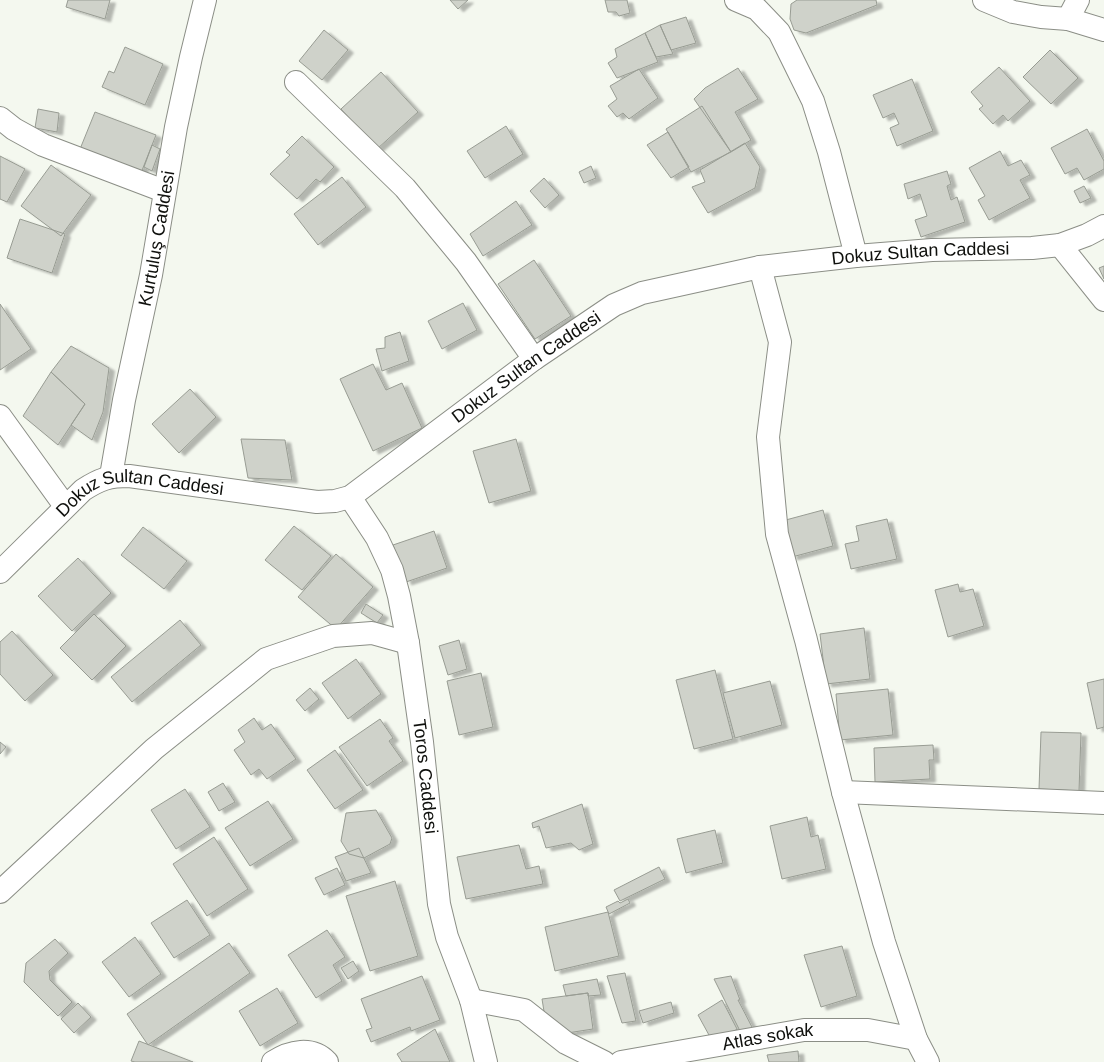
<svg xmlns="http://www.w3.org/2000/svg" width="1104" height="1062" viewBox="0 0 1104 1062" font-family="Arial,sans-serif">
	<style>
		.building { fill: #cfd2ca; stroke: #989c93; filter: url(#shadow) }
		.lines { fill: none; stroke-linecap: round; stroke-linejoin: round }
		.minor-casing { stroke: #8b8e86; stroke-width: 24 }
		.minor { stroke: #fff; stroke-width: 22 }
		.labels { text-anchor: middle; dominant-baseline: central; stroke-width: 5; stroke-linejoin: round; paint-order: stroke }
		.street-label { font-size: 18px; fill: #0f100d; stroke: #fff }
	</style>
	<defs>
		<filter id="shadow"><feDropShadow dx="5.5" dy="3" stdDeviation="1" flood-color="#0004"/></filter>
	</defs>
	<rect width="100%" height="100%" fill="#f4f8ef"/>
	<path class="building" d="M68,0H110L105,19L66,7Z
		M450,0H468L458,9Z
		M605,0H627L630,13L619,16L616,12H608Z
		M797,0H876L877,5L806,33L794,30L790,19L791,4Z
		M686,17L696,43L671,50L660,25Z
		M660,25L673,54L656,57L645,33Z
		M324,30L348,50L322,80L299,61Z
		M645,33L658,62L617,78L608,63L617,57L615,49Z
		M125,47L163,64L145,105L102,87L109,71L114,73Z
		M1050,50L1078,78L1051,104L1023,77Z
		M999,67L1030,101L1008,121L1003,115L993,124L979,109L983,106L971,92Z
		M738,68L758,99L735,112L751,140L731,152L694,99L705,88Z
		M639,69L658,98L629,119L623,113L617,117L608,106L617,99L610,86Z
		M381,72L418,112L377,149L341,109Z
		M912,79L933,131L897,146L890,128L899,124L894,113L883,118L873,95Z
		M702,106L731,152L691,172L666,129Z
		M38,109L59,113L57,132L35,128Z
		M95,112L156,135L139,178L78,154Z
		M506,126L523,154L485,178L467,151Z
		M1087,129L1104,161V169L1084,180L1077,168L1065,174L1051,148Z
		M668,132L689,167L671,178L647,145Z
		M302,136L334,167L320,182L316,179L297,199L270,174L290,155L286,152Z
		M745,143L760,167L755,188L708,213L692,187L705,182L700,170Z
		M152,145L160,149L152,171L144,167Z
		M1000,151L1008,166L1021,160L1030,175L1020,180L1030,198L989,220L978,200L985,196L969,168Z
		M0,156L25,169L7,202L0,199Z
		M51,165L91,195L61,236L21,206Z
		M591,166L596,178L584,183L579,172Z
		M947,171L951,184L947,186L951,200L957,197L965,222L921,237L915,220L927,216L920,194L908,199L904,184Z
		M342,177L366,207L318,245L294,214Z
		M544,178L559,195L545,208L530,191Z
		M1084,186L1091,198L1080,203L1074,191Z
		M516,201L532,225L483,256L470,234Z
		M20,219L65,234L52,273L7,258Z
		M534,260L571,316L535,339L498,284Z
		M1104,266V279L1099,268Z
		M463,303L477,330L442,349L428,321Z
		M0,304L31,349L0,370Z
		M400,332L409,361L382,371L376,349L385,348V337Z
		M71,346L109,368L103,412L92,440L71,425L85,404L51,372Z
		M373,364L386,390L402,383L422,428L373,451L340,379Z
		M51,372L85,404L58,445L23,416Z
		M190,389L216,417L179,453L152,424Z
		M241,439L285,440L292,480L248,478Z
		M516,439L531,491L489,503L473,451Z
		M823,510L833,546L792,557L782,521Z
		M887,519L897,559L851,569L845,544L859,541L856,526Z
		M294,526L331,556L302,590L265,560Z
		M143,527L187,561L164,589L121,555Z
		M434,531L447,568L406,582L393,545Z
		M336,554L373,587L336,629L298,597Z
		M78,558L111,593L72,631L38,596Z
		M958,584L960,592L973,589L984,626L948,637L935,590Z
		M366,604L383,615L377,623L361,613Z
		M94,614L126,646L92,680L60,648Z
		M180,620L201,645L132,702L111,677Z
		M864,628L870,679L826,684L820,634Z
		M12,631L53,675L25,701L0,674V642Z
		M459,640L467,669L448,675L439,646Z
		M356,659L381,694L348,719L322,683Z
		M715,670L733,739L694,749L676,680Z
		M481,673L493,727L459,735L447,681Z
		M1104,679V727L1097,729L1087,683Z
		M770,681L782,725L735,738L723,693Z
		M310,688L319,699L305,711L296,700Z
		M888,689L893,735L840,740L836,694Z
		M254,718L262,730L271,724L296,759L267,779L259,769L251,775L234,750L245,742L238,730Z
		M380,719L393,738L389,741L403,761L367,786L339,747Z
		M1041,732L1081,733L1079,791L1039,789Z
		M0,742L6,747L0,754Z
		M933,745L934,760H929L930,779L875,782L874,748Z
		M335,750L363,790L335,809L307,770Z
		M223,783L235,802L219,811L208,792Z
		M185,789L210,827L176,849L151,810Z
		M268,801L293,839L250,866L225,828Z
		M582,804L593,844L579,850L571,843L546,848L539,826L533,828L532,823Z
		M376,810L392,838L390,844L364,858L349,854L341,841L346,813Z
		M807,817L811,837L818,835L826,869L782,879L770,826Z
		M715,830L723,863L686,873L677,839Z
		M214,837L248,889L207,916L173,864Z
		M519,845L526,869L539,866L543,884L466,899L457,857Z
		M359,848L371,873L346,881L335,857Z
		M659,867L665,879L620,901L614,890Z
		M337,868L345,885L324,895L315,878Z
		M395,881L418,956L370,971L346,896Z
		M628,899L630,903L609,914L606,907L618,901L620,903Z
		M187,900L210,935L174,958L151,923Z
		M608,912L619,956L555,971L545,927Z
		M327,930L345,957L333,965L342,981L316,998L288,955Z
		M135,937L161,974L129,997L102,962Z
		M55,939L68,953L49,971L50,980L72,1002L58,1016L24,982L26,963Z
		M229,943L250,973L148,1045L127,1014Z
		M842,946L857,996L821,1007L804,955Z
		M353,961L359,971L348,979L341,968Z
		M625,973L636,1021L622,1023L607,976Z
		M422,976L440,1020L411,1031L410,1027L371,1042L366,1030L372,1028L361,999Z
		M731,976L740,1000H738L753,1029L740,1031L714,979Z
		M597,979L601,995L588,996V993L566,996L563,985Z
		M277,988L298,1023L260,1046L239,1011Z
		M588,993L593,1029L548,1036L542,999Z
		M722,1000L737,1029L715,1046L698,1015Z
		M671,1002L674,1013L643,1023L639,1011Z
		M78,1003L91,1017L74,1033L61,1019Z
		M435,1029L450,1062H402L397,1054Z
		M139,1041L193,1062H135L131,1061Z
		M798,1051L799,1062H769L767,1055Z"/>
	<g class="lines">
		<g class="minor-casing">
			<g id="minor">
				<path d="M736,0L757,9L779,32L813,101L829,152L856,256"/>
				<path d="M984,0L1013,12L1041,17L1068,19L1104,30"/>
				<path d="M1068,19L1078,0"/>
				<path d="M296,82L405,188L466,262L534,359"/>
				<path d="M0,118L14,129L43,145L164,191"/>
				<path d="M1060,245L1104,300"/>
				<path d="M760,267L780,342L768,437L777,534L806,640L843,792L884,942L916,1039L928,1062"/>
				<path d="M0,416L65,506"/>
				<path id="s1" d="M111,476L124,400L151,275L176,127L191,57L205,0"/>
				<path id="s2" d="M350,497L377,538L392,570L399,596L408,643L422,742L439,904L447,937L471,1000L486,1062"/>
				<path id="s3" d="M0,572L83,490C100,479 109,476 129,476L317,502L335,501L350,497L534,359L614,305L642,293L760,267L856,256L932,250L1032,248L1060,245L1087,235L1104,226"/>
				<path d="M843,792L1104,803"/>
				<path d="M0,892L154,749L266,659L333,636L372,633L408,643"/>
				<path d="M471,1000L524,1010L566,1043L604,1062"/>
				<path d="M273,1062C290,1051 312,1046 327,1062"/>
				<path id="s4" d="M621,1062L804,1030H868L916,1039"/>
			</g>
		</g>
		<use href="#minor" class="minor"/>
	</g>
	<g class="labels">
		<g class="street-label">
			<text stroke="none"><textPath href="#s1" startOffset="242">Kurtuluş Caddesi</textPath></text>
			<text stroke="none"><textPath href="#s3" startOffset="1028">Dokuz Sultan Caddesi</textPath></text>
			<text stroke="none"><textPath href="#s3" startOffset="608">Dokuz Sultan Caddesi</textPath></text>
			<text stroke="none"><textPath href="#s3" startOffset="172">Dokuz Sultan Caddesi</textPath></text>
			<text stroke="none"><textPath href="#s2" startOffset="294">Toros Caddesi</textPath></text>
			<text stroke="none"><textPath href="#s4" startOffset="149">Atlas sokak</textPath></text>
		</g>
	</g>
</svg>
